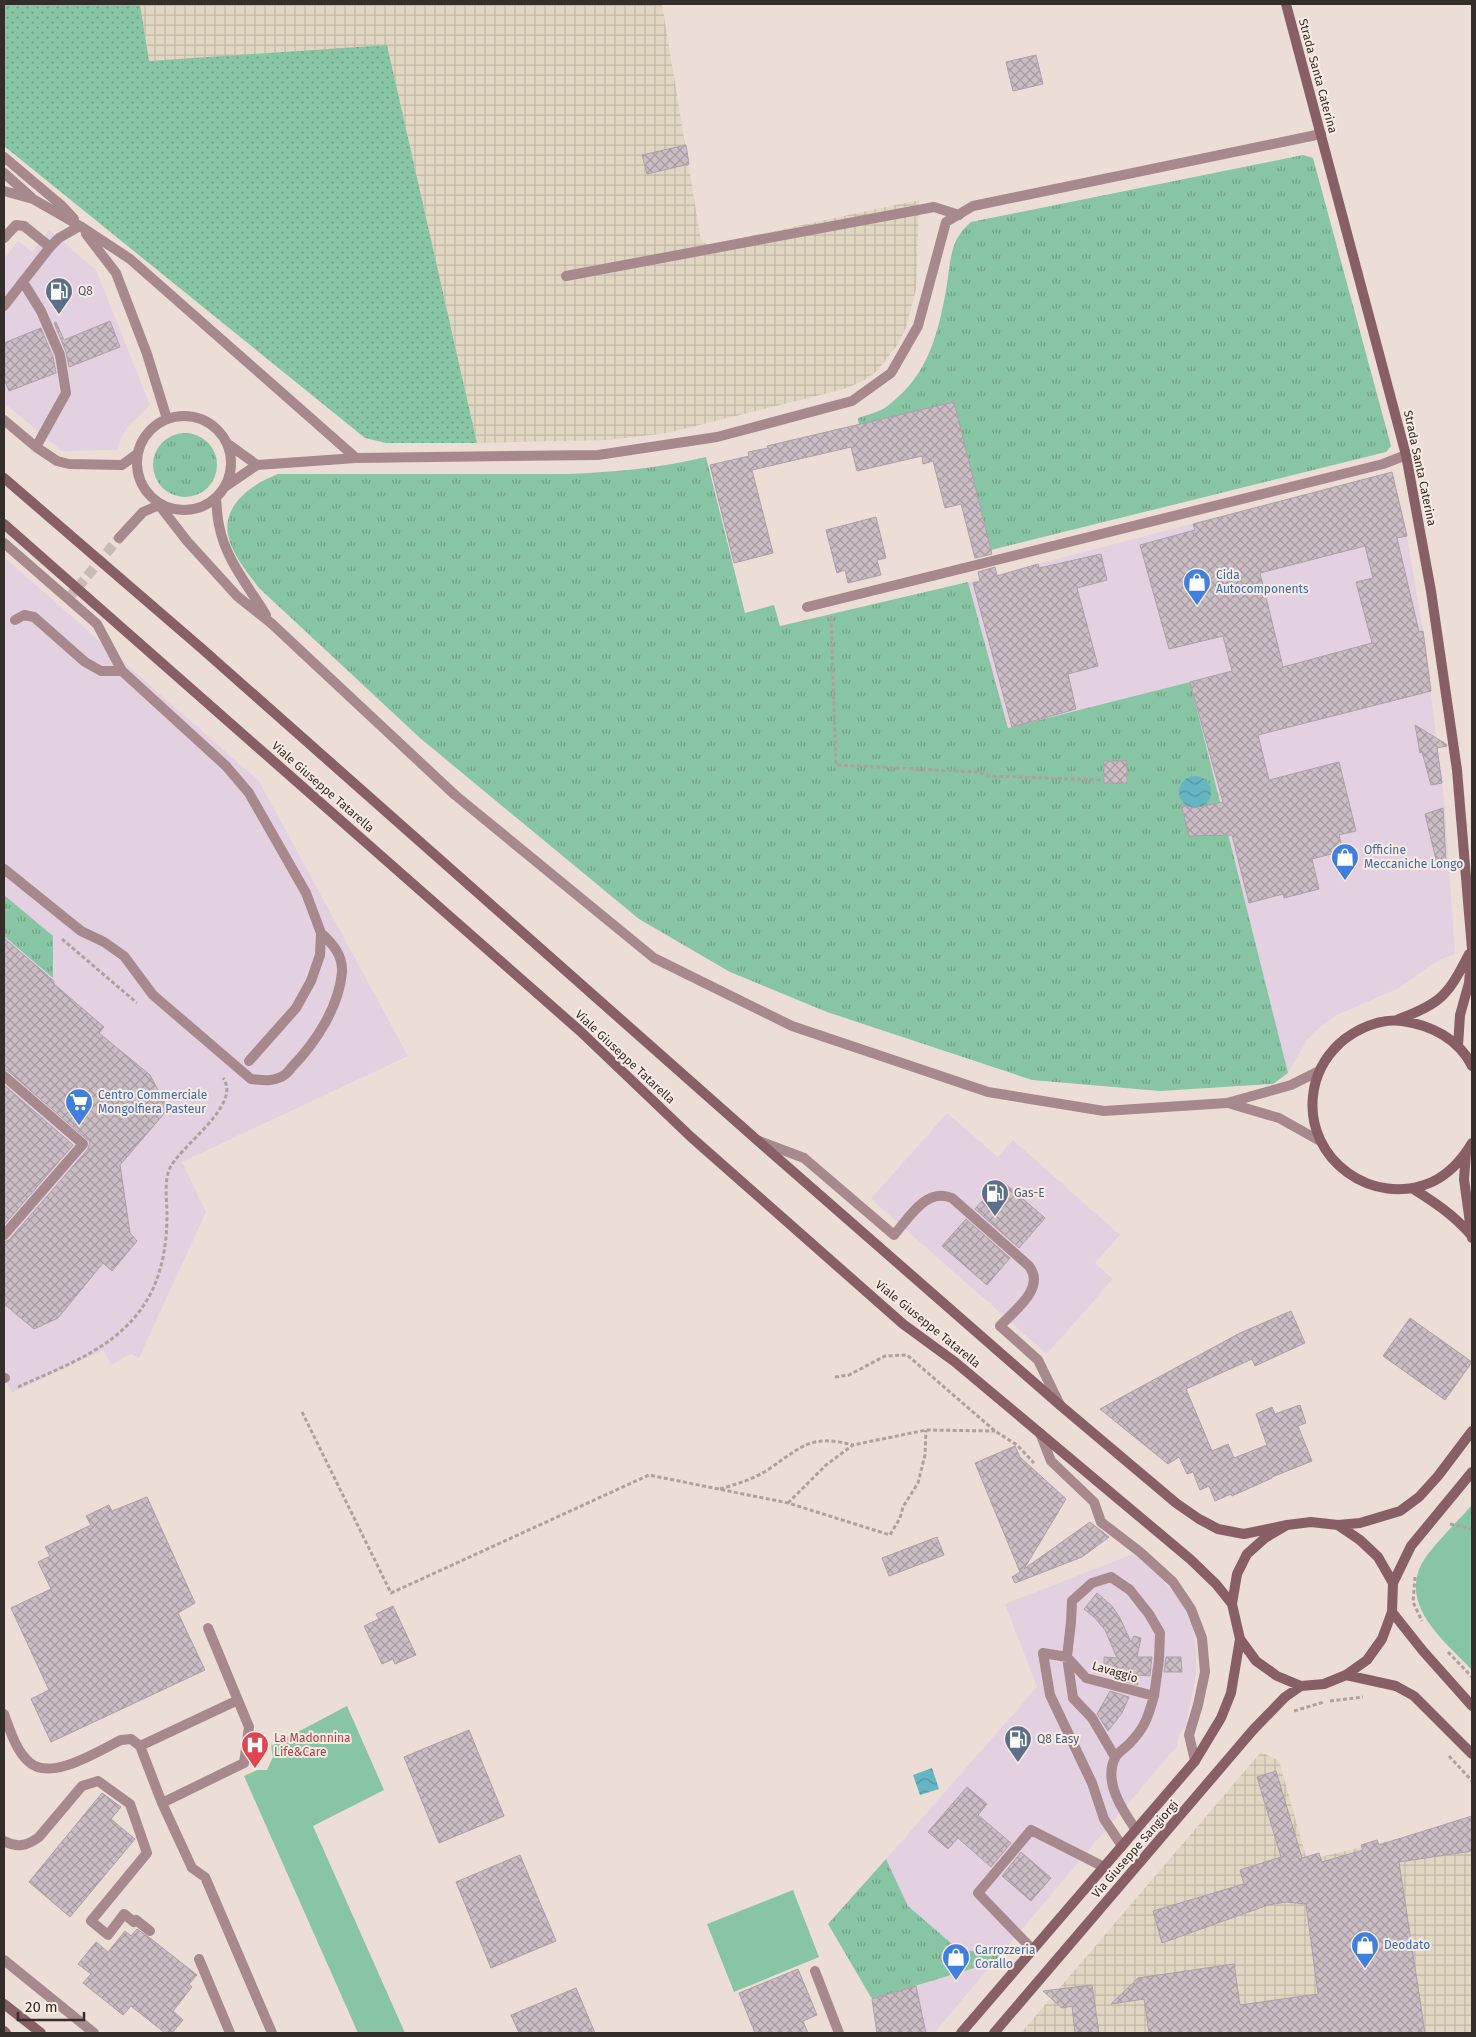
<svg xmlns="http://www.w3.org/2000/svg" width="1476" height="2037" viewBox="0 0 1476 2037" font-family="'Fira Sans',sans-serif">
	<style>
		.commercial { fill: #e3d1e2 }
		.industrial { fill: url(#industrial-grid) }
		.grass { fill: url(#grass-tufts) }
		.park { fill: url(#park-dots) }
		.garden { fill: #88c5a4 }
		.water { fill: url(#water-waves) }
		.building { fill: url(#building-cross-hatch); stroke: #ad9fa7; fill-rule: evenodd }
		.lines { fill: none; stroke-linecap: round; stroke-linejoin: round }
		.street-tunnel { stroke: #c7bbb4; stroke-width: 10; stroke-dasharray: 10 5; stroke-linecap: butt }
		.path { stroke: #ada19b; stroke-width: 3; stroke-dasharray: 4 2.5; stroke-linecap: butt }
		.lane { stroke: #a7898d; stroke-width: 10 }
		.street { stroke: #a7898d; stroke-width: 10 }
		.secondary { stroke: #895f66; stroke-width: 10 }
		.labels { text-anchor: middle; dominant-baseline: central; stroke-width: 4; stroke-linejoin: round; paint-order: stroke }
		.street-label { font-size: 12px; fill: #342e2b; stroke: #faebe3 }
		.service-label { font-size: 12px; fill: #4e5e75; stroke: #faebe3; text-anchor: start }
		.shop-label { font-size: 12px; fill: #366cbe; stroke: #faebe3; text-anchor: start }
		.health-label { font-size: 12px; fill: #be3a42; stroke: #faebe3; text-anchor: start }
	</style>
	<defs>
		<pattern id="industrial-grid" width="8" height="8" patternUnits="userSpaceOnUse" patternTransform="scale(1.25)"><rect width="8" height="8" fill="#e1d6c2"/><path d="M0 4h8M4 0v8" fill="none" stroke="#c2b8a7"/></pattern>
		<pattern id="grass-tufts" width="24" height="20" patternUnits="userSpaceOnUse" patternTransform="scale(1.25)"><rect width="24" height="20" fill="#88c5a4"/><path d="M3 7l-1-3M5 7V3M7 7l1-3M15 17l-1-3M17 17v-4M19 17l1-3" fill="none" stroke="#70a086"/></pattern>
		<pattern id="park-dots" width="8" height="8" patternUnits="userSpaceOnUse" patternTransform="scale(1.25)"><rect width="8" height="8" fill="#88c5a4"/><path d="M2 2h.1M6 6h.1" fill="none" stroke="#70a086" stroke-width="1.8" stroke-linecap="round"/></pattern>
		<pattern id="water-waves" width="16" height="10" patternUnits="userSpaceOnUse" patternTransform="scale(1.25)"><rect width="16" height="10" fill="#65b6c2"/><path d="M0 5q4-4 8 0t8 0" fill="none" stroke="#54949e"/></pattern>
		<pattern id="building-cross-hatch" width="8" height="8" patternUnits="userSpaceOnUse" patternTransform="scale(1.25)"><rect width="8" height="8" fill="#cbbdc5"/><path d="M0 0l8 8M0 8l8-8" fill="none" stroke="#a69aa0"/></pattern>
	</defs>
	<rect width="100%" height="100%" fill="#ecded6"/>
	<path class="commercial" d="M49,230L96,270L150,405L128,426L121,438L117,450L62,451L4,403V259L18,241L32,252Z
		M1392,472L1407,536L1423,631L1445,807L1455,954L1444,958L1431,965L1399,988L1337,1015L1321,1026L1307,1040L1288,1073L1190,682L1008,729L968,582Z
		M4,557L259,781L408,1056L182,1162L206,1212L139,1358L131,1354L111,1365L103,1350L12,1393L4,1376Z
		M947,1113L998,1157L1013,1140L1120,1235L1095,1263L1113,1279L1047,1354L871,1199Z
		M1133,1554L1148,1564L1175,1594L1186,1610L1193,1630L1196,1652V1674L1186,1725L1179,1735L1177,1746L1000,1955L958,1949L908,1906L886,1859L1037,1687L1005,1604Z
		M994,1962L934,2033H877L872,1999Z"/>
	<path class="industrial" d="M140,4H662L701,241L708,245L919,200L916,289L906,327L899,343L877,371L863,381L844,389L667,433L608,440L477,443L387,46L149,61Z
		M1261,1752L1279,1761L1307,1860L1472,1821V2033H1021Z"/>
	<path class="grass" d="M1303,155L1313,158L1391,446L1386,452L991,550L954,402L859,425L858,418C866,415 875,413 883,409C888,406 893,401 898,397C931,368 940,325 947,284C951,258 950,240 971,222Z
		M153 465a32 32 0 1 1 64 0a32 32 0 1 1-64 0Z
		M706,457L745,613L774,605L780,626L968,582L1008,728L1190,682L1288,1073L1273,1084L1160,1091L1032,1080L827,1012L730,972L639,919L420,738L259,588C247,572 232,554 228,535C222,504 254,483 278,474H568C615,472 660,468 706,457Z
		M4,895L53,936V978L4,936Z
		M886,1859L908,1906L958,1949L1000,1955L994,1962L872,1999L828,1924Z"/>
	<path class="park" d="M4,4H140L149,61L387,45L477,443H386L365,438L4,146Z"/>
	<path class="garden" d="M1472,1505V1670C1446,1642 1399,1607 1422,1563C1432,1546 1458,1521 1472,1505Z
		M347,1706L384,1790L313,1826L405,2033H358L244,1776L257,1770H267L273,1757L271,1746Z
		M793,1890L819,1957L734,1992L707,1924Z"/>
	<path class="water" d="M1179 792a16 16 0 1 1 32 0a16 16 0 1 1-32 0Z
		M932,1768L939,1789L920,1795L913,1775Z"/>
	<path class="building" d="M1036,55L1043,84L1013,91L1006,62Z
		M686,145L689,164L647,174L642,155Z
		M110,321L120,347L69,367L66,352L54,323L56,322L64,340Z
		M41,328L53,357L56,373L9,391L4,379V343Z
		M954,402L992,554L975,558L961,504L945,508L933,461L923,464L922,456L857,471L851,447L752,470L773,553L734,563L710,465L749,456L748,452L768,448L767,446Z
		M1392,472L1407,536L1397,538L1419,632L1423,631L1431,691L1258,735L1269,780L1339,762L1356,831L1339,835L1343,851L1312,859L1319,889L1284,898L1283,894L1249,903L1232,835L1189,836L1181,804L1194,808L1223,802L1190,682L1232,671L1223,636L1169,649L1140,545L1195,530L1193,524ZM1365,546L1373,578L1356,582L1372,643L1283,667L1260,573Z
		M876,517L886,558L877,560L881,575L848,583L845,570L837,573L826,530Z
		M1101,554L1107,580L1077,588L1098,666L1068,674L1076,709L1012,727L973,583L980,581L978,572L995,567L997,576L1038,564L1039,568Z
		M1415,725L1446,744L1447,746L1437,748L1442,783L1431,785L1422,752L1420,753Z
		M1104,761H1127V783H1104Z
		M1443,808L1446,862L1437,864L1425,814Z
		M4,938L54,981V984L104,1027L99,1033L150,1075L168,1109L120,1165L130,1233L137,1241L112,1271L103,1263L58,1318L34,1329L4,1304V1242L9,1240L88,1149L90,1142L8,1071L4,1069Z
		M4,1085L73,1145L4,1225Z
		M1001,1180L1045,1218L1019,1248L975,1209Z
		M966,1219L1010,1258L987,1285L942,1246Z
		M1291,1311L1305,1343L1255,1366L1252,1359L1186,1389L1212,1451L1228,1444L1234,1458L1267,1445L1256,1414L1272,1407L1275,1414L1300,1405L1306,1423L1298,1426L1312,1461L1272,1477V1478L1232,1496L1231,1494L1215,1501L1209,1486L1200,1490L1193,1472L1187,1474L1179,1457L1168,1464L1100,1409L1240,1333Z
		M1410,1318L1472,1362L1445,1400L1383,1356Z
		M1015,1446L1020,1457L1066,1499L1024,1569L1090,1522L1109,1537L1082,1557L1015,1583L1012,1577L1020,1572L975,1463Z
		M147,1497L195,1603L178,1613L205,1670L51,1742L31,1699L49,1690L11,1608L51,1589L38,1562L50,1556L45,1547L91,1525L86,1516L109,1505L112,1511Z
		M937,1537L944,1555L889,1576L882,1558Z
		M1097,1593L1112,1606L1120,1618L1131,1642L1134,1636L1141,1638L1137,1657H1152L1150,1676L1136,1675L1138,1685L1115,1679L1117,1675L1104,1674V1657L1117,1658L1105,1630L1095,1618L1084,1609Z
		M393,1606L416,1655L395,1664L393,1659L382,1664L364,1626L379,1619L376,1614Z
		M1166,1657H1181L1182,1672H1164Z
		M1110,1691L1129,1697L1122,1713L1108,1731L1097,1714Z
		M469,1730L504,1816L439,1843L404,1757Z
		M1276,1771L1302,1858L1319,1853L1322,1862L1363,1850L1361,1845L1377,1840L1379,1845L1472,1816V1851L1399,1862L1425,2033H1149L1144,1999L1111,2004L1138,1978L1234,1964L1240,2005L1318,1994L1306,1904L1286,1902L1268,1905L1162,1943L1153,1911L1244,1884L1240,1870L1281,1857L1257,1777Z
		M967,1787L987,1804L978,1815L1011,1843L991,1867L958,1838L948,1849L928,1832Z
		M102,1793L121,1807L111,1819L135,1839L70,1917L29,1882Z
		M1021,1852L1051,1878L1031,1901L1002,1876Z
		M520,1855L556,1941L491,1968L456,1882Z
		M137,1929L150,1938L197,1975L189,1984L192,1987L173,2011L183,2020L172,2033H165L131,2006L123,2015L83,1983L91,1974L78,1964L96,1942L108,1952L125,1931L131,1936Z
		M798,1969L817,2015L803,2021L808,2033H755L739,1993Z
		M1092,1985L1099,2033H1075L1072,2006L1062,2008L1043,1991Z
		M916,1986L926,2033H877L872,1999Z
		M576,1988L595,2033H519L511,2015Z"/>
	<g class="lines">
		<path class="street-tunnel" d="M68,599L119,538"/>
		<path class="path" d="M831,617L836,765L977,772L991,776L1102,780
			M62,939L137,1003
			M835,1377L849,1375L885,1356L907,1355L995,1431L1017,1445L1034,1463
			M18,1387C59,1368 104,1353 134,1318C159,1290 167,1252 167,1215C167,1201 164,1184 169,1170C179,1146 243,1105 223,1078
			M302,1412L391,1593L649,1475L788,1503L890,1535L900,1518L903,1507L918,1483L925,1455L926,1430
			M720,1489C737,1484 754,1479 769,1469C803,1446 810,1434 853,1445
			M788,1503L826,1465L853,1445L926,1430L995,1431
			M1450,1524L1472,1529
			M1415,1577L1413,1602L1422,1621
			M1448,1652L1472,1677
			M1330,1701L1363,1697
			M1294,1711L1324,1702
			M1449,1756L1472,1781"/>
		<path class="lane" d="M4,157L61,205L74,219
			M4,173L31,197
			M4,191L33,199L80,226L130,259L356,458
			M86,234L116,273L147,354L167,419
			M4,238L16,225L24,226L50,247
			M566,276L934,207L959,215
			M23,282L41,311L60,355L66,393L36,447
			M4,306L50,247L59,238L80,226
			M4,420L36,447L57,461L69,464L122,465L137,454
			M4,543L97,624L122,671L226,766L249,793L306,893L321,933L320,955L311,981L296,1008L249,1061
			M807,607L1383,464L1406,455
			M15,620L24,615L34,617L85,662L101,671H122
			M4,869L81,931L104,942L124,956L153,995L251,1079C262,1080 271,1082 281,1077C286,1075 289,1071 292,1067C316,1042 339,1007 342,972C343,955 332,943 321,933
			M4,1076L83,1144L4,1235
			M759,1141L804,1158L894,1235C909,1218 926,1187 952,1198L1029,1266C1046,1288 1015,1310 1000,1326L1038,1360L1060,1405
			M4,1378H5
			M1040,1433L1051,1461L1094,1502L1101,1522L1140,1552L1173,1582L1191,1609L1202,1638L1205,1672L1198,1705L1189,1735L1195,1761
			M4,1714C10,1730 16,1751 29,1762C51,1782 98,1751 121,1740L131,1739L140,1746L238,1700
			M140,1746L162,1803L192,1868L205,1877L272,2033
			M1115,1757L1092,1718L1073,1698L1067,1657L1071,1622L1072,1601L1092,1583L1111,1577L1130,1590L1149,1614L1160,1633L1159,1660L1154,1696
			M162,1803L244,1763L249,1727L208,1628
			M1122,1846L1104,1819L1092,1783L1050,1695L1043,1653L1067,1657L1086,1678L1154,1696C1148,1717 1145,1728 1129,1744C1125,1748 1117,1753 1115,1758C1103,1782 1123,1811 1136,1830
			M1033,1950L978,1893L1031,1830L1104,1867
			M815,1971L839,2033"/>
		<path class="street" d="M137 463a47 47 0 1 1 94 0a47 47 0 1 1-94 0Z
			M228,444L257,465
			M226,486L257,465L356,458L598,455L717,437L852,401L891,373L918,326L946,222L973,206L1321,134
			M216,498C217,507 217,517 219,525C225,559 249,587 266,615
			M119,538L143,512L159,505L187,541L237,596L271,623L455,795L654,958L792,1026L988,1092L1104,1111L1227,1103L1291,1085L1319,1071
			M1228,1103L1279,1118L1320,1141
			M4,1841C17,1848 27,1846 39,1837L82,1786L98,1781L130,1804L147,1853L91,1921L108,1935L124,1914L134,1922L136,1920L150,1931
			M199,1959L230,2033
			M4,1960L94,2033"/>
		<path class="secondary" d="M1286,4L1406,455L1431,591L1457,770L1472,949L1469,983L1460,1015L1458,1046
			M4,478L200,647L757,1140L1061,1406L1176,1503L1199,1519L1218,1529L1244,1534L1287,1525
			M4,524L580,1031L691,1137L903,1324L955,1362L1190,1559L1216,1584L1232,1604
			M1399,1019C1442,1003 1448,995 1469,954
			M1472,1066C1459,1039 1431,1025 1402,1021C1380,1018 1356,1029 1340,1043C1325,1057 1315,1076 1313,1096C1306,1160 1373,1208 1432,1182C1449,1174 1463,1158 1472,1143
			M1466,1153L1464,1179L1472,1238
			M1412,1188C1434,1202 1454,1215 1471,1235
			M1472,1431L1438,1476L1419,1497L1400,1511L1360,1523L1338,1525L1311,1522L1287,1525L1265,1538L1247,1554L1237,1574L1232,1604L1240,1639L1256,1661L1277,1676L1301,1686L1324,1684L1346,1675L1367,1660L1382,1639L1392,1612L1393,1583L1411,1546L1472,1472
			M1338,1525L1360,1540L1378,1557L1393,1583
			M1392,1612L1423,1651L1472,1706
			M1346,1675L1396,1686L1414,1696L1472,1754
			M4,2004L41,2033
			M4,2031L6,2033
			M961,2033L1195,1761L1221,1718L1231,1693L1240,1639
			M994,2033L1253,1730L1285,1697L1301,1686"/>
	</g>
	<defs>
		<g id="fuel-pin" transform="scale(1.4375)"><path d="M0 17L-7.5 6A9.5 9.5 0 1 1 7.5 6Z" fill="#5c6f8a" stroke="#faebe3"/><path d="M-5.5-6h7V0h2V4h1.3V-2.5L3-4.5l.8-.8L6-3V5H2.5V1h-1V6h-7ZM-4.2-4.7v3.2H.2V-4.7Z" fill="#fff"/></g>
		<g id="shop-pin" transform="scale(1.4375)"><path d="M0 17L-7.5 6A9.5 9.5 0 1 1 7.5 6Z" fill="#3f7fe0" stroke="#faebe3"/><path d="M-5-2.5h2.3a2.7 3.5 0 0 1 5.4 0H5L5.5 6h-11ZM-1.5-2.5h3a1.5 2.3 0 0 0-3 0Z" fill="#fff"/></g>
		<g id="supermarket-pin" transform="scale(1.4375)"><path d="M0 17L-7.5 6A9.5 9.5 0 1 1 7.5 6Z" fill="#3f7fe0" stroke="#faebe3"/><path d="M-6-5.5h2.5l.6 2H6L4.5 2H-2.5L-4.4-4H-6ZM-1.5 3.2a1.3 1.3 0 1 0 .1 0ZM3 3.2a1.3 1.3 0 1 0 .1 0Z" fill="#fff"/></g>
		<g id="hospital-pin" transform="scale(1.4375)"><path d="M0 17L-7.5 6A9.5 9.5 0 1 1 7.5 6Z" fill="#e0444e" stroke="#faebe3"/><path d="M-5-5h3v3.5h4V-5h3V5h-3V1.5h-4V5h-3Z" fill="#fff"/></g>
	</defs>
	<g fill-rule="evenodd">
		<use href="#fuel-pin" x="59" y="291"/>
		<use href="#shop-pin" x="1197" y="582"/>
		<use href="#shop-pin" x="1345" y="857"/>
		<use href="#supermarket-pin" x="79" y="1102"/>
		<use href="#fuel-pin" x="995" y="1193"/>
		<use href="#fuel-pin" x="1018" y="1739"/>
		<use href="#hospital-pin" x="255" y="1745"/>
		<use href="#shop-pin" x="1365" y="1945"/>
		<use href="#shop-pin" x="956" y="1957"/>
	</g>
	<g class="labels">
		<g class="street-label">
			<text transform="translate(1318 76) rotate(75)">Strada Santa Caterina</text>
			<text transform="translate(1420 468) rotate(78)">Strada Santa Caterina</text>
			<text transform="translate(323 787) rotate(41)">Viale Giuseppe Tatarella</text>
			<text transform="translate(625 1057) rotate(43)">Viale Giuseppe Tatarella</text>
			<text transform="translate(928 1324) rotate(39)">Viale Giuseppe Tatarella</text>
			<text transform="translate(1115 1672) rotate(17)">Lavaggio</text>
			<text transform="translate(1135 1849) rotate(-49)">Via Giuseppe Sangiorgi</text>
		</g>
		<g class="service-label">
			<text x="78" y="291">Q8</text>
			<text x="1014" y="1193">Gas-E</text>
			<text x="1037" y="1739">Q8 Easy</text>
		</g>
		<g class="shop-label">
			<text x="1216" y="575">Cida<tspan x="1216" dy="14">Autocomponents</tspan></text>
			<text x="1364" y="850">Officine<tspan x="1364" dy="14">Meccaniche Longo</tspan></text>
			<text x="98" y="1095">Centro Commerciale<tspan x="98" dy="14">Mongolfiera Pasteur</tspan></text>
			<text x="1384" y="1945">Deodato</text>
			<text x="975" y="1950">Carrozzeria<tspan x="975" dy="14">Corallo</tspan></text>
		</g>
		<g class="health-label">
			<text x="274" y="1738">La Madonnina<tspan x="274" dy="14">Life&amp;Care</tspan></text>
		</g>
	</g>
	<rect width="1476" height="2037" fill="none" stroke="#342e2b" stroke-width="10"/>
	<path d="M18 2012v8h66v-8" fill="none" stroke="#342e2b" stroke-width="2.5"/>
	<text x="25" y="2012" font-size="15" fill="#342e2b" stroke="#faebe3" stroke-width="4" paint-order="stroke">20 m</text>
</svg>
